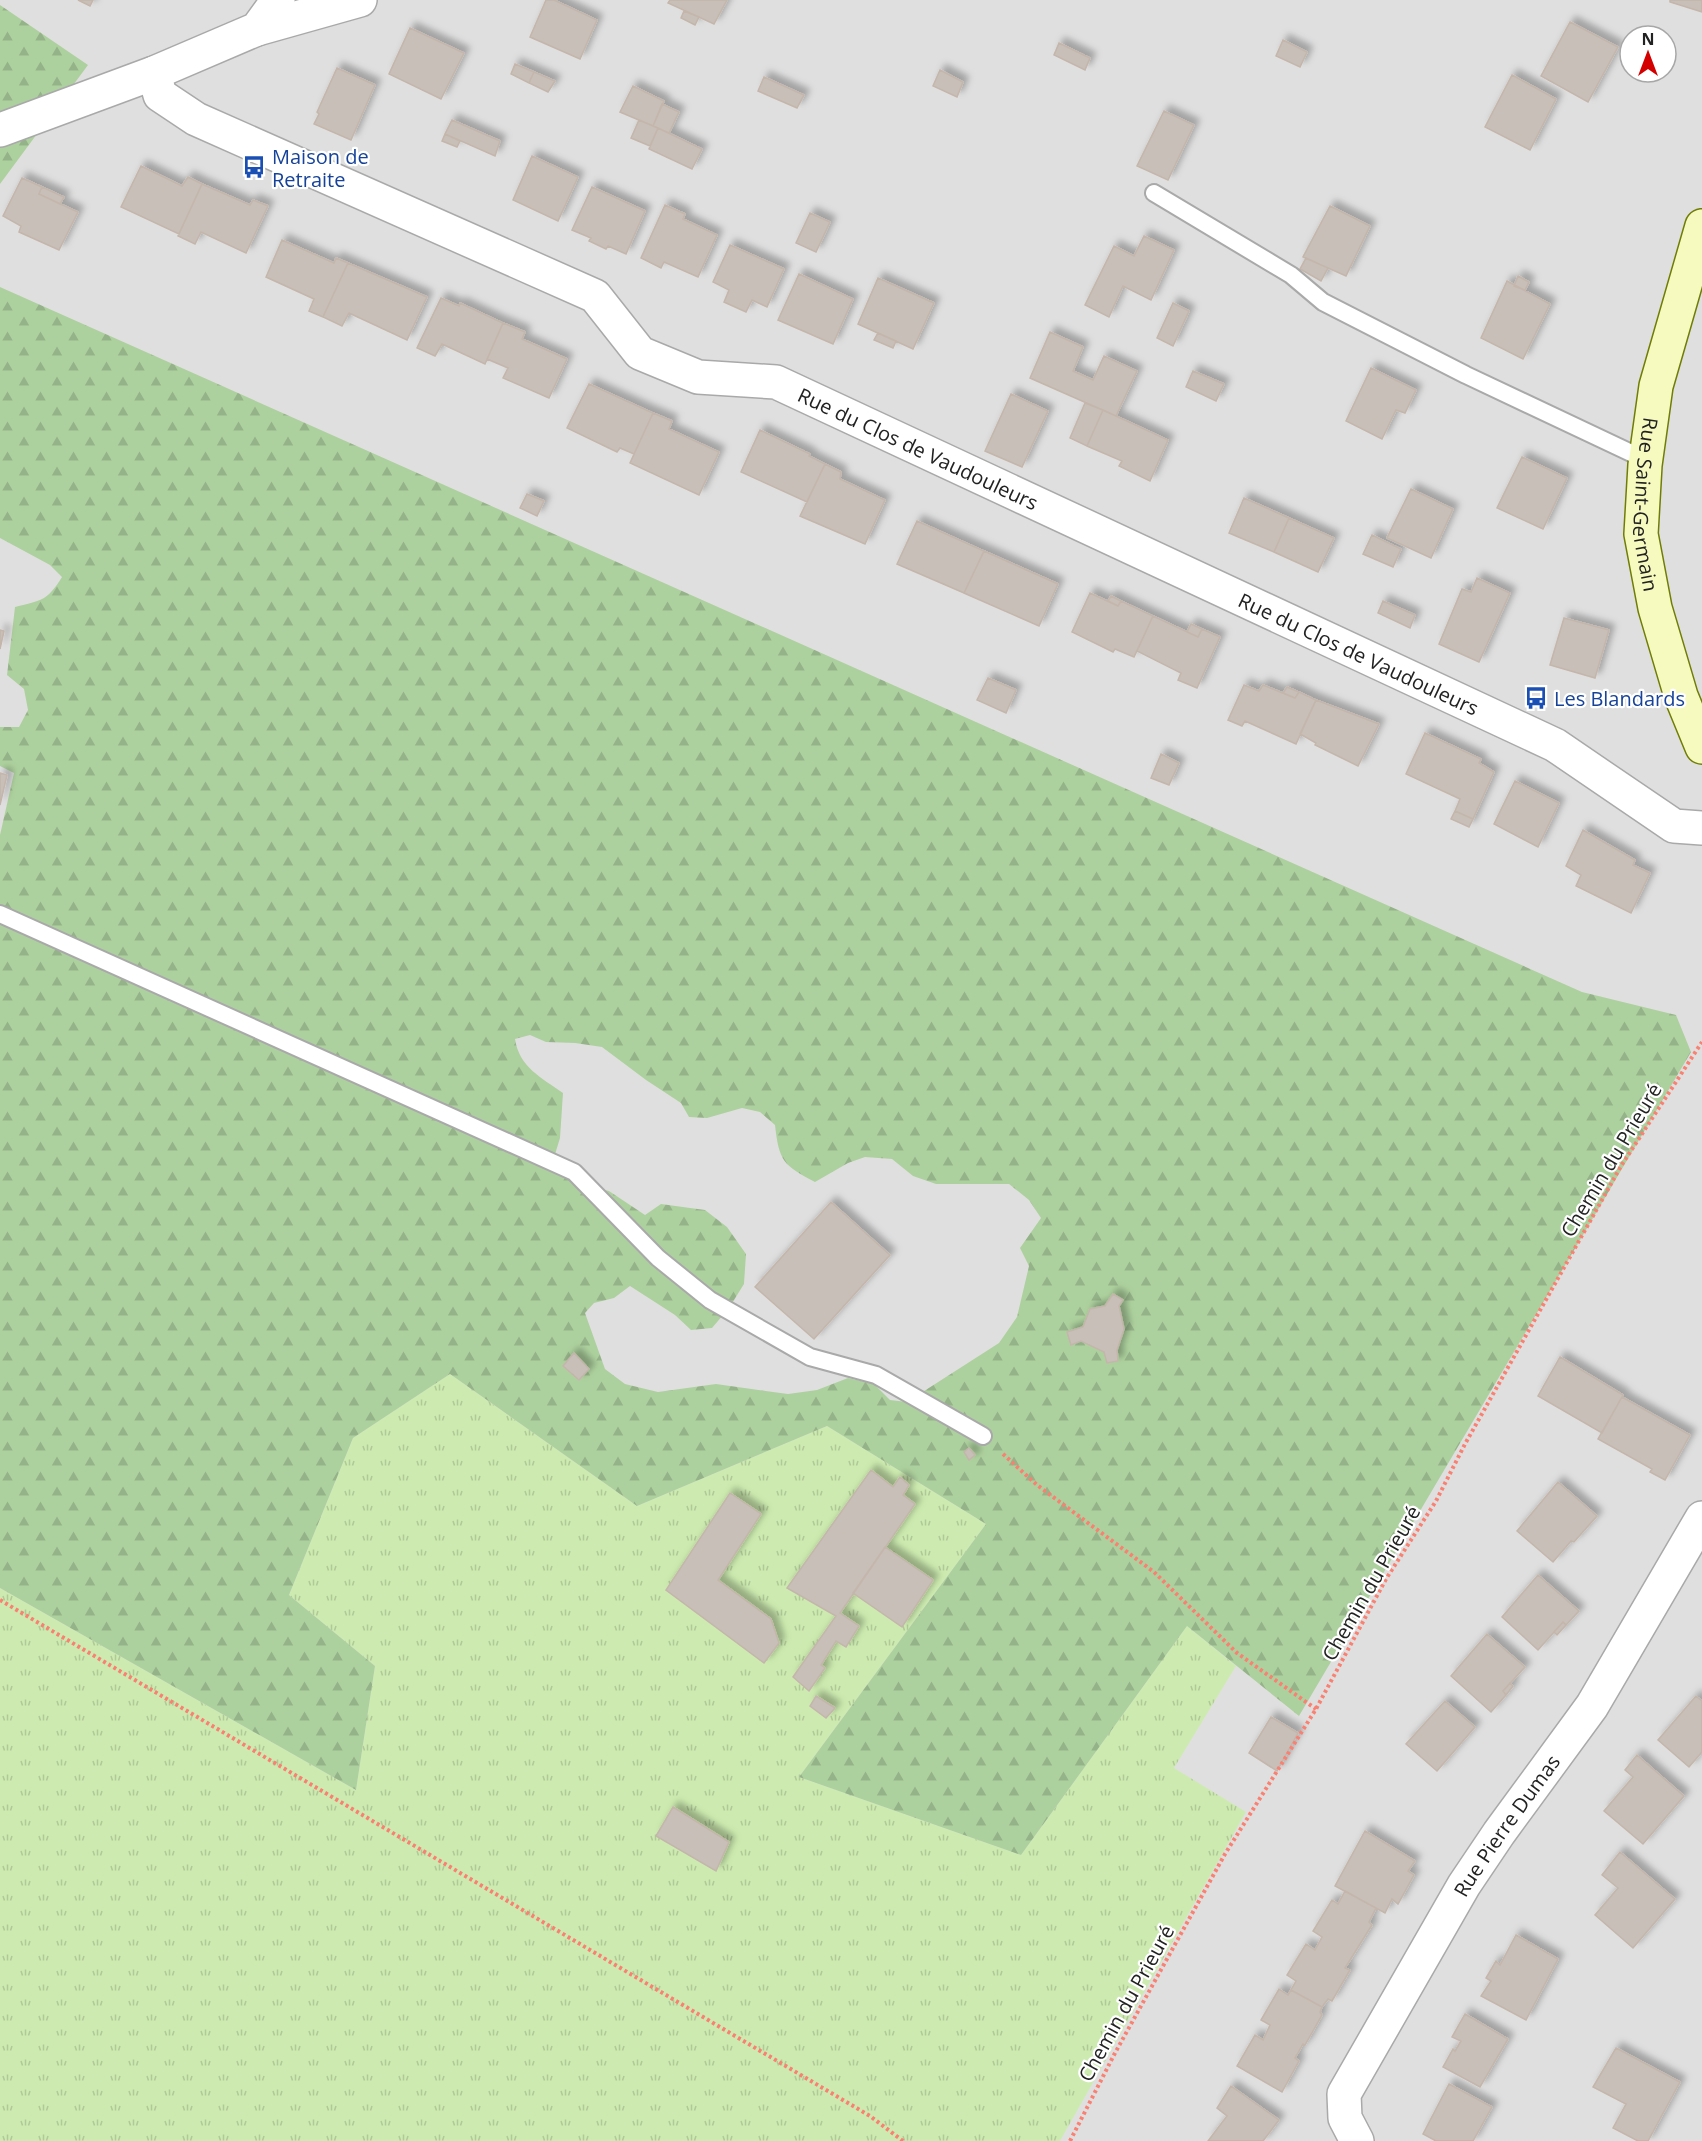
<svg xmlns="http://www.w3.org/2000/svg" width="1702" height="2141" viewBox="0 0 1702 2141" font-family="'Open Sans',sans-serif">
	<style>
		.residential { fill: #e0dfdf; fill-rule: evenodd }
		.grass { fill: url(#grass-tufts) }
		.forest { fill: url(#forest-firs); fill-rule: evenodd }
		.building { fill: #c7bfb8; stroke: #c4b6ab; stroke-width: 1.5; filter: url(#shadow) }
		.lines { fill: none; stroke-linecap: round; stroke-linejoin: round }
		.service-casing { stroke: #a9a9a9; stroke-width: 20 }
		.minor-casing { stroke: #a9a9a9; stroke-width: 36 }
		.secondary-casing { stroke: #707d05; stroke-width: 36 }
		.path { stroke: #fa8072; stroke-width: 4; stroke-dasharray: 3 3; stroke-linecap: butt }
		.service { stroke: #fff; stroke-width: 16 }
		.minor { stroke: #fff; stroke-width: 33 }
		.secondary { stroke: #f7fabf; stroke-width: 33 }
		.labels { text-anchor: middle; dominant-baseline: central; stroke-width: 4.5; stroke-linejoin: round; paint-order: stroke }
		.transit-label { font-size: 20px; fill: #164399; stroke: #fff; text-anchor: start }
		.street-label { font-size: 20px; fill: #222; stroke: #fff }
	</style>
	<defs>
		<pattern id="grass-tufts" width="24" height="20" patternUnits="userSpaceOnUse" patternTransform="scale(1.5)"><rect width="24" height="20" fill="#cdebb0"/><path d="M3 7l-1-3M5 7V3M7 7l1-3M15 17l-1-3M17 17v-4M19 17l1-3" fill="none" stroke="#b0c997"/></pattern>
		<pattern id="forest-firs" width="22" height="20" patternUnits="userSpaceOnUse" patternTransform="scale(1.5)"><rect width="22" height="20" fill="#add19e"/><path d="M5 1l3.5 6h-7zM16 11l3.5 6h-7z" fill="#95b388"/></pattern>
		<filter id="shadow"><feDropShadow dx="5.5" dy="-5.5" stdDeviation="3" flood-color="#0004"/></filter>
	</defs>
	<rect width="100%" height="100%" fill="#f2efe9"/>
	<path class="residential" d="M0,0H1702V2141H0ZM1630,36H1666V72H1630Z"/>
	<path class="grass" d="M450,1374L637,1506L827,1426L986,1524L799,1777L1021,1855L1187,1626L1236,1666L1174,1768L1246,1812L1060,2141H0V1588L356,1790L375,1666L289,1595L353,1438Z"/>
	<path class="forest" d="M0,5L88,65L0,184Z
		M0,287L1582,992L1676,1015L1691,1052L1299,1716L1187,1626L1021,1855L799,1777L986,1524L827,1426L637,1506L450,1374L353,1438L289,1595L375,1666L356,1790L0,1588V835L14,773L0,766V727H19L28,710L24,689L7,675L15,607C42,600 47,601 62,577L50,565L0,538ZM530,1035L546,1042L575,1043L602,1047L646,1080L681,1103L689,1117L707,1118L742,1108L760,1112L775,1125C779,1161 783,1165 815,1182L848,1163L865,1157L892,1159L913,1176L936,1184H1009L1029,1200L1041,1218L1020,1248L1029,1266L1017,1317L999,1343L907,1402L890,1400L874,1384L848,1378L817,1390L788,1394L716,1384L658,1392L625,1384L605,1369L585,1313L594,1303L614,1298L630,1286L675,1315L691,1330L712,1328L729,1308L744,1284L746,1254L727,1227L705,1210L661,1204L645,1215L609,1191L572,1182L553,1161L560,1138L563,1093C542,1078 519,1067 515,1039Z"/>
	<path class="building" d="M78,0H93L90,6Z
		M546,0H554L597,20L580,59L530,37Z
		M670,0H727L714,24L668,3Z
		M1670,0H1702V12L1670,2Z
		M684,11L699,17L695,25L681,18Z
		M1570,22L1618,47L1588,102L1541,76Z
		M410,28L464,53L441,99L389,74Z
		M1283,40L1307,52L1300,67L1276,56Z
		M1059,43L1090,58L1085,70L1054,55Z
		M515,64L534,72L529,83L511,74Z
		M337,68L375,85L351,140L314,124L319,114L317,112Z
		M940,70L963,82L957,97L933,86Z
		M534,72L555,81L548,92L529,83Z
		M1512,75L1556,99L1530,150L1485,127Z
		M764,77L804,95L797,108L758,91Z
		M633,86L664,101L653,126L620,112Z
		M662,104L679,112L669,133L653,126Z
		M1164,111L1194,125L1168,180L1137,166Z
		M452,120L500,141L495,156L445,134Z
		M639,120L658,128L650,146L631,138Z
		M658,128L702,149L692,169L649,149Z
		M445,134L460,141L457,147L442,141Z
		M532,156L578,177L558,221L513,200Z
		M141,166L182,186L188,177L202,184L179,234L121,207Z
		M22,178L42,187L39,194L78,212L59,250L19,232L21,226L3,216Z
		M202,184L250,205L253,200L268,206L246,253L201,232L195,244L178,236Z
		M42,187L64,197L60,204L39,194Z
		M592,187L645,211L626,254L608,246L606,249L589,241L591,238L572,230Z
		M665,205L685,214L683,219L717,235L698,277L664,262L661,268L641,258Z
		M1330,206L1370,226L1346,276L1303,257Z
		M810,213L830,222L816,252L796,243Z
		M1144,236L1174,250L1151,300L1123,286L1109,317L1085,305L1114,246L1134,256Z
		M282,240L334,263L336,258L348,263L323,317L309,311L314,299L266,277Z
		M730,245L784,269L767,307L752,300L746,312L724,302L729,290L713,282Z
		M1306,258L1328,268L1321,281L1300,269Z
		M348,263L427,297L407,340L349,313L342,326L323,317Z
		M799,274L853,299L833,344L778,320Z
		M1518,276L1529,282L1525,290L1514,286Z
		M878,278L934,303L913,349L858,324Z
		M1507,281L1550,304L1523,359L1481,338Z
		M441,298L459,306L460,303L503,323L485,364L442,344L435,356L417,348Z
		M1173,303L1189,311L1173,346L1157,338Z
		M503,323L525,332L522,339L567,359L549,398L503,378L508,368L487,359Z
		M1050,332L1083,347L1073,371L1093,380L1104,356L1137,371L1116,416L1030,378Z
		M878,333L896,341L893,348L874,340Z
		M1371,368L1416,390L1405,413L1396,410L1382,439L1346,421Z
		M1193,371L1224,384L1216,401L1186,387Z
		M589,384L653,413L634,454L620,448L617,452L567,428Z
		M1011,394L1048,411L1022,467L985,451Z
		M1085,403L1103,410L1087,446L1070,438Z
		M1103,410L1168,440L1150,481L1119,466L1122,461L1087,446Z
		M653,413L672,421L669,429L719,452L699,495L630,463Z
		M760,430L810,454L809,456L825,464L807,502L741,472Z
		M1522,457L1567,478L1543,529L1497,508Z
		M825,464L841,472L840,479L885,500L865,544L800,516Z
		M1411,489L1453,509L1431,558L1387,538Z
		M527,494L544,501L537,516L520,508Z
		M1244,498L1289,518L1274,552L1229,533Z
		M1289,518L1334,538L1318,572L1274,552Z
		M917,521L984,551L964,593L897,564Z
		M1372,535L1401,549L1393,567L1363,554Z
		M984,551L1058,584L1039,626L964,593Z
		M1477,578L1510,593L1479,662L1439,644L1462,589L1471,592Z
		M1090,593L1118,606L1121,601L1153,616L1134,657L1115,649L1113,652L1072,632Z
		M1111,596L1121,601L1118,606L1108,601Z
		M1383,601L1415,615L1410,628L1378,613Z
		M1153,616L1198,637L1202,629L1220,637L1197,688L1178,680L1181,673L1137,651Z
		M1564,618L1609,630L1595,678L1550,665Z
		M1191,624L1202,629L1198,637L1187,632Z
		M0,630L4,631L0,649Z
		M988,678L1016,690L1006,713L977,700Z
		M1244,685L1259,691L1263,685L1295,698L1299,692L1316,700L1296,744L1245,721L1242,726L1228,720Z
		M1287,687L1299,692L1295,698L1283,693Z
		M1316,700L1379,724L1358,766L1315,745L1316,743L1300,734Z
		M1425,733L1481,759L1479,763L1494,772L1473,819L1455,811L1460,799L1406,774Z
		M1161,754L1179,763L1169,785L1151,778Z
		M0,773L7,775L0,805Z
		M1515,781L1559,803L1538,847L1494,824Z
		M1455,811L1473,819L1469,827L1451,819Z
		M1583,830L1635,860L1633,865L1650,873L1631,913L1576,886L1581,875L1566,866Z
		M831,1202L890,1255L814,1339L755,1287Z
		M1113,1294L1123,1300L1119,1306L1124,1329L1117,1350L1118,1361L1107,1363L1104,1352L1081,1341L1071,1345L1067,1332L1083,1327L1090,1309L1105,1306Z
		M574,1353L589,1369L579,1380L563,1366Z
		M1560,1357L1623,1395L1602,1433L1538,1396Z
		M1622,1397L1690,1435L1665,1480L1650,1472L1652,1469L1598,1439Z
		M969,1448L975,1455L969,1460L964,1452Z
		M871,1470L893,1487L900,1477L909,1485L903,1495L915,1504L840,1613L859,1626L846,1647L836,1641L821,1665L825,1668L809,1691L793,1677L836,1616L787,1588Z
		M1558,1482L1597,1516L1574,1542L1571,1541L1553,1562L1517,1531Z
		M730,1493L761,1514L718,1580L771,1619L779,1643L764,1663L666,1590Z
		M885,1547L933,1580L902,1627L853,1593Z
		M1538,1575L1579,1611L1566,1625L1563,1622L1538,1650L1502,1617Z
		M1563,1622L1566,1625L1557,1635L1554,1632Z
		M1487,1634L1525,1667L1503,1691L1506,1695L1491,1712L1451,1676Z
		M1510,1683L1513,1686L1506,1695L1503,1691Z
		M816,1696L835,1708L826,1718L810,1706Z
		M1696,1696L1702,1701V1752L1689,1767L1658,1740Z
		M1445,1701L1475,1727L1437,1771L1406,1744Z
		M1271,1717L1298,1733L1277,1771L1249,1753Z
		M1637,1755L1684,1796L1643,1844L1604,1811L1633,1777L1625,1770Z
		M673,1807L729,1842L716,1871L656,1836Z
		M1365,1831L1415,1861L1408,1871L1414,1875L1398,1904L1392,1899L1385,1913L1335,1886Z
		M1620,1852L1675,1899L1633,1948L1595,1915L1618,1888L1602,1875Z
		M1345,1891L1376,1908L1369,1922L1372,1925L1345,1968L1350,1970L1332,2001L1328,1999L1322,2007L1291,1990L1296,1981L1287,1975L1306,1944L1315,1950L1322,1937L1313,1931L1332,1900L1338,1904Z
		M1516,1935L1558,1959L1526,2020L1481,1996L1491,1981L1486,1978L1496,1961L1500,1965Z
		M1279,1989L1288,1995L1291,1990L1322,2007L1320,2012L1322,2015L1305,2045L1303,2044L1295,2058L1299,2061L1282,2092L1237,2066L1255,2035L1263,2040L1270,2025L1261,2020Z
		M1465,2014L1508,2039L1480,2087L1443,2067L1453,2049L1455,2051L1461,2041L1452,2037Z
		M1616,2048L1680,2082L1648,2141H1638L1613,2128L1626,2104L1593,2087Z
		M1449,2084L1492,2107L1473,2141H1436L1423,2134Z
		M1231,2086L1279,2120L1263,2141H1208L1227,2116L1217,2108Z"/>
	<g class="lines">
		<g class="service-casing">
			<path id="service" d="M1154,193L1291,275L1323,302L1466,375L1646,460
				M0,914L574,1172L658,1258L710,1300L810,1357L876,1375L983,1436"/>
		</g>
		<g class="minor-casing">
			<g id="minor">
				<path d="M257,29L360,0"/>
				<path id="s1" d="M154,73L160,95L196,119L595,296L640,353L698,377L776,382L1555,745L1674,826L1702,828"/>
				<path d="M0,130L154,73L257,29L278,0"/>
				<path id="s2" d="M1357,2141L1345,2118L1344,2094L1464,1885L1499,1833L1592,1706L1702,1518"/>
			</g>
		</g>
		<g class="secondary-casing">
			<g id="secondary">
				<path id="s3" d="M1702,226L1656,386L1645,465L1641,534L1655,608L1681,696L1702,747"/>
			</g>
		</g>
		<path class="path" d="M1003,1454L1037,1485L1154,1572L1237,1653L1316,1709
			M0,1600L870,2116L903,2141
			M1070,2141L1115,2053L1225,1854L1316,1709L1386,1579L1436,1501L1465,1444L1621,1166L1702,1042"/>
		<use href="#service" class="service"/>
		<use href="#minor" class="minor"/>
		<use href="#secondary" class="secondary"/>
	</g>
	<defs>
		<g id="bus-bare" transform="scale(1.8)"><path d="M-5-6H5V4H4V6H2V4H-2V6H-4V4H-5ZM-3.5-4V0h7V-4ZM-3.5 1.2v1.5H-2V1.2ZM2 1.2v1.5H3.5V1.2Z" fill="#1a4fb4" stroke="#fff" stroke-width="2.5" paint-order="stroke"/></g>
	</defs>
	<g fill-rule="evenodd">
		<use href="#bus-bare" x="254" y="167"/>
		<use href="#bus-bare" x="1536" y="698"/>
	</g>
	<g class="labels">
		<g class="transit-label">
			<text x="272" y="156">Maison de<tspan x="272" dy="23">Retraite</tspan></text>
			<text x="1554" y="698">Les Blandards</text>
		</g>
		<g class="street-label">
			<text stroke="none"><textPath href="#s1" startOffset="873">Rue du Clos de Vaudouleurs</textPath></text>
			<text stroke="none"><textPath href="#s3" startOffset="286">Rue Saint-Germain</textPath></text>
			<text stroke="none"><textPath href="#s1" startOffset="1359">Rue du Clos de Vaudouleurs</textPath></text>
			<text transform="translate(1611 1160) rotate(-59)">Chemin du Prieuré</text>
			<text transform="translate(1371 1583) rotate(-60)">Chemin du Prieuré</text>
			<text stroke="none"><textPath href="#s2" startOffset="364">Rue Pierre Dumas</textPath></text>
			<text transform="translate(1126 2003) rotate(-61)">Chemin du Prieuré</text>
		</g>
	</g>
	<g transform="translate(1648 54)"><circle r="28" fill="#ffffff" stroke="#a7a7a7" stroke-width="1.5"/>
	<path d="M0-4.5L10 22L0 15L-10 22Z" fill="#d40000"/>
	<text y="-9" font-size="16" font-weight="bold" text-anchor="middle" fill="#222222">N</text>
	</g>
</svg>
